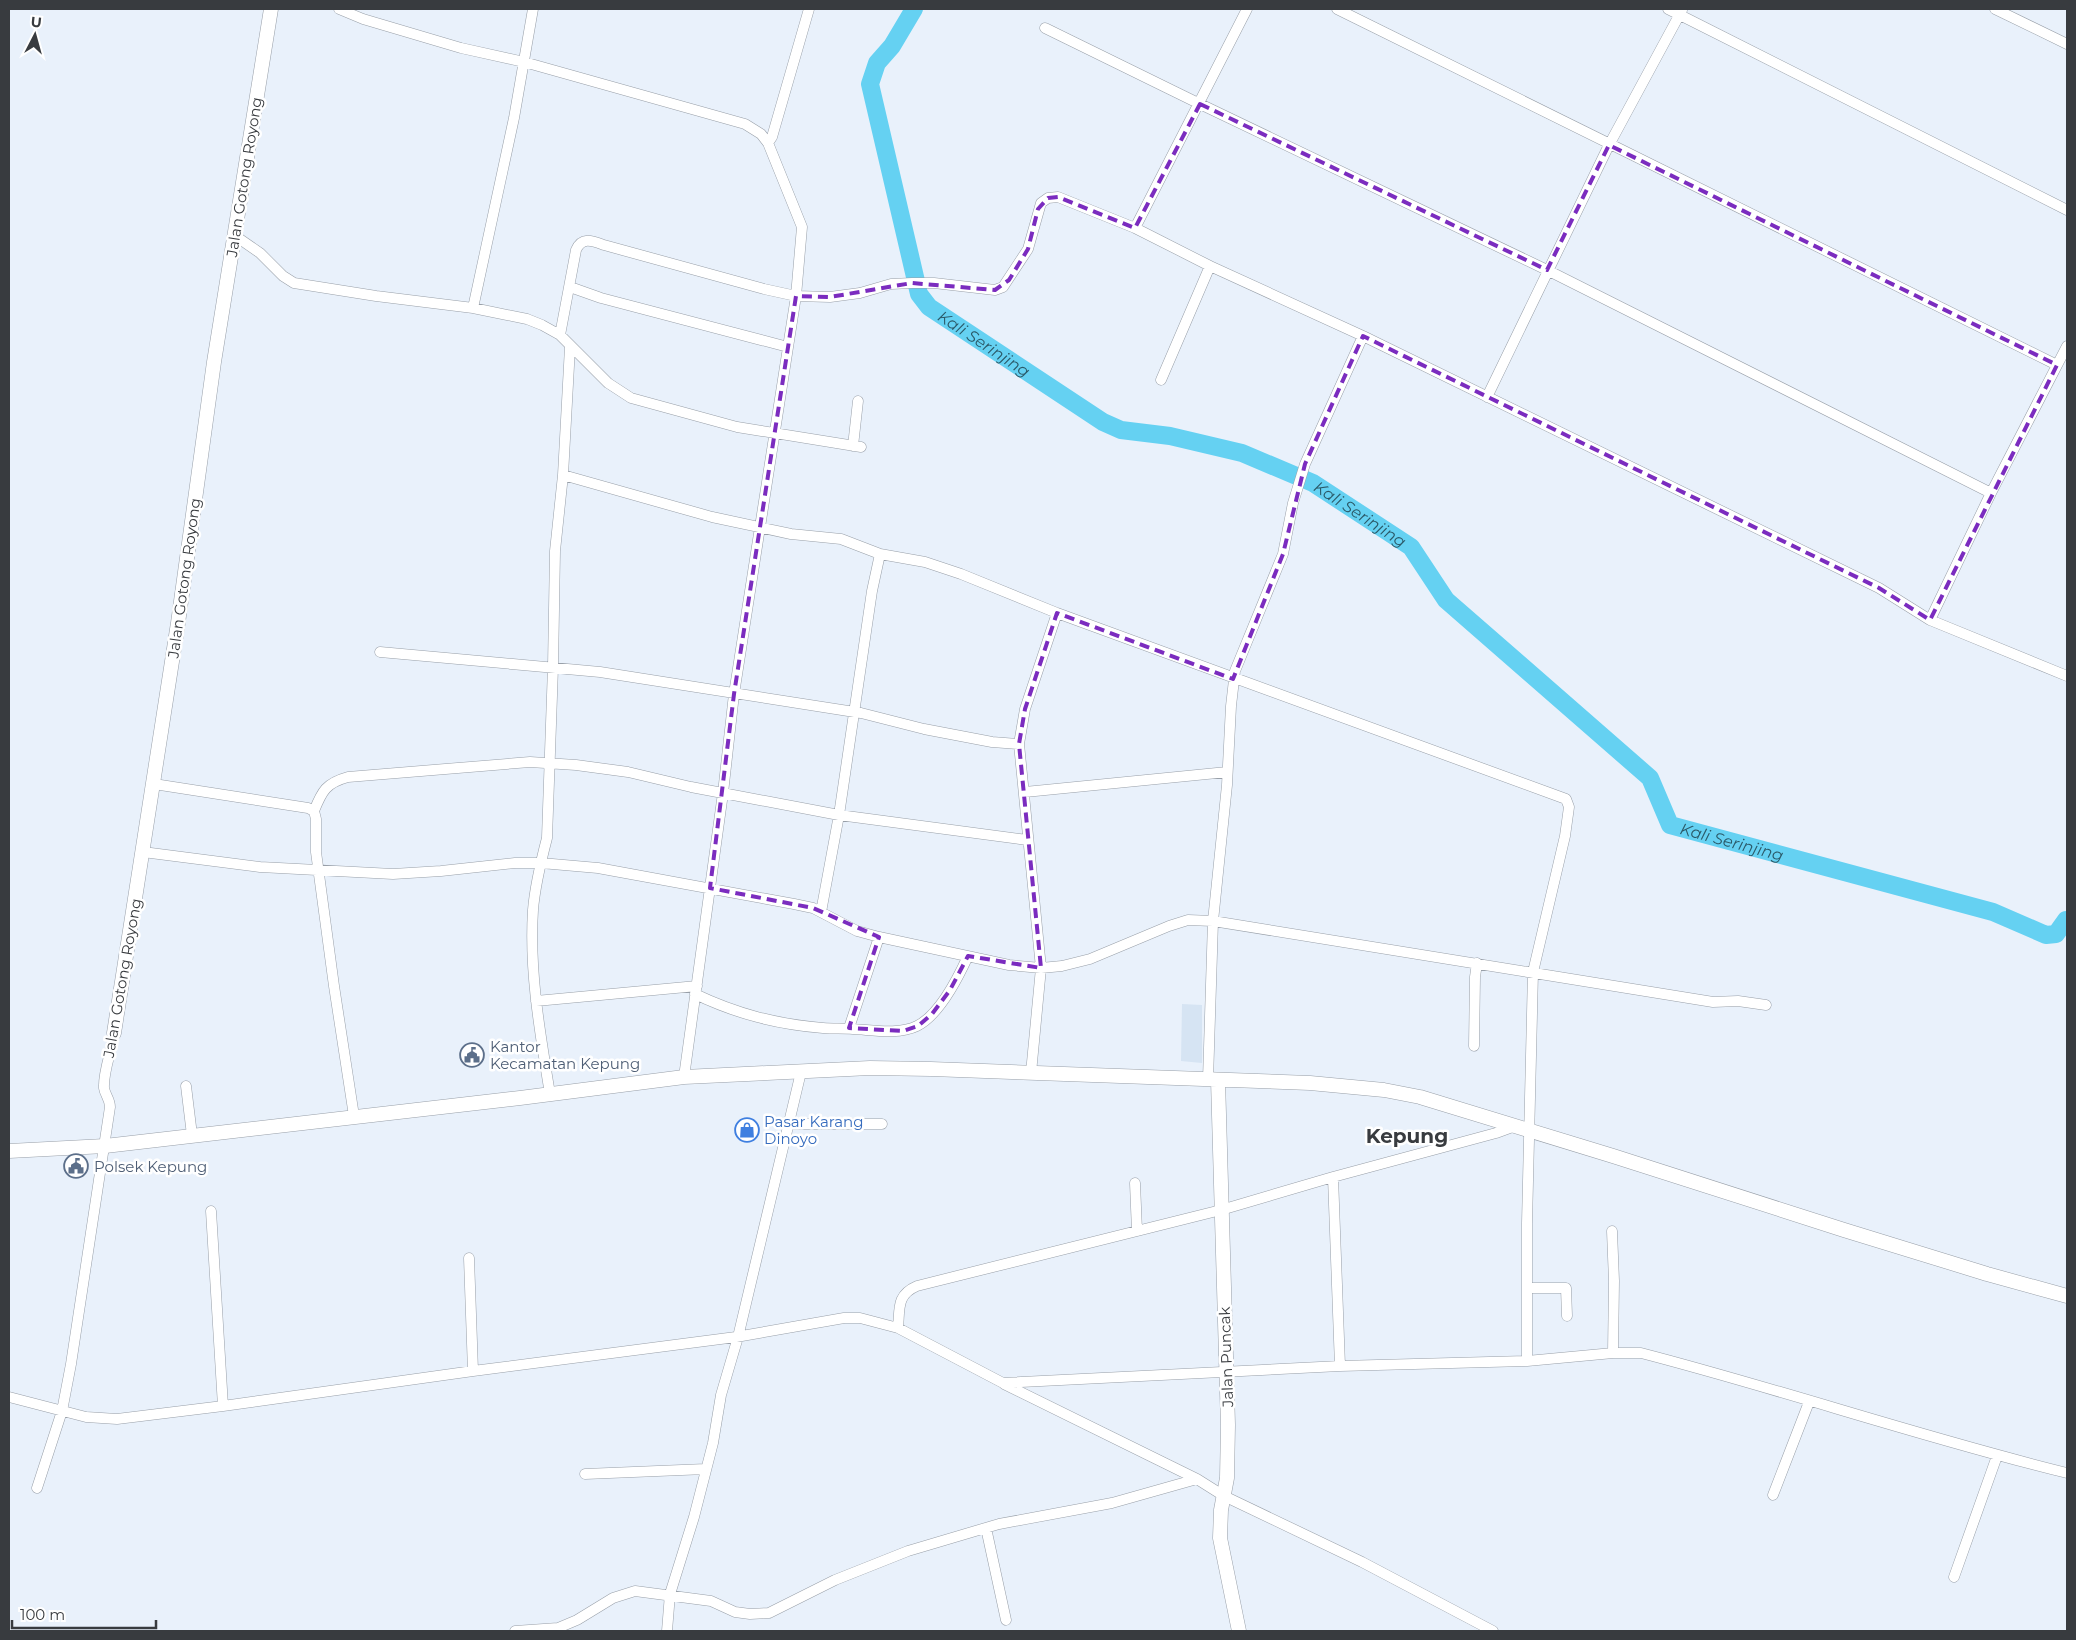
<svg xmlns="http://www.w3.org/2000/svg" width="2076" height="1640" viewBox="0 0 2076 1640" font-family="Montserrat,sans-serif">
	<style>
		.built { fill: #d6e4f3 }
		.lines { fill: none; stroke-linecap: round; stroke-linejoin: round }
		.river { stroke: #65d1f2; stroke-width: 18 }
		.street-casing { stroke: #989fa8; stroke-width: 11 }
		.secondary-casing { stroke: #989fa8; stroke-width: 15 }
		.street { stroke: #fff; stroke-width: 10 }
		.secondary { stroke: #fff; stroke-width: 14 }
		.marked { fill: none; stroke: #7b2cbf; stroke-width: 4; stroke-dasharray: 10 6; stroke-linejoin: round }
		.labels { text-anchor: middle; dominant-baseline: central; stroke-width: 5; stroke-linejoin: round; paint-order: stroke }
		.street-label { font-size: 15px; fill: #383b3f; stroke: #fff }
		.service-label { font-size: 15px; fill: #4e5e75; stroke: #fff; text-anchor: start }
		.shop-label { font-size: 15px; fill: #366cbe; stroke: #fff; text-anchor: start }
		.water-label { font-size: 16px; font-style: italic; fill: #2b5968; stroke: #fff }
		.district-label { font-size: 20px; font-weight: bold; fill: #383b3f; stroke: #fff }
	</style>
	<rect width="100%" height="100%" fill="#e9f1fb"/>
	<path class="built" d="M1182,1004L1202,1005V1063L1181,1061Z"/>
	<g class="lines">
		<path class="river" id="s1" d="M914,9L892,46L877,63L870,84L919,294L929,307L1103,422L1121,430L1170,436L1242,453L1313,483L1411,547L1446,600L1650,778L1670,825L1993,912L2046,935L2056,934L2066,920H2067"/>
		<g class="street-casing">
			<path id="street" d="M339,9L363,19L461,48L524,62L745,124L761,134L768,143L802,227L796,296L734,694L723,793L684,1077
				M1337,9L2057,365
				M1668,9L2067,210
				M1995,9L2067,44
				M1045,28L1200,104L1547,270L1991,493
				M768,143L772,137L809,9
				M1135,228L1247,9
				M234,235L260,253L283,276L294,283L376,296L473,308L527,319L542,325L560,335L608,383L631,398L737,427L861,447
				M570,287L601,298L788,347
				M473,308L514,118L533,9
				M560,335L576,250C582,236 593,241 604,245L764,289L796,296L830,297L860,293L891,284L912,283H934L995,290L1003,287L1028,249L1041,203L1048,198L1058,197L1135,228L1210,266L1363,336L1879,588L1930,620L2067,676
				M1161,380L1210,266
				M1487,397L1609,145L1682,10
				M853,446L858,401
				M563,475L712,517L791,534L841,539L880,554L925,562L961,574L1057,613L1566,799L1569,807L1565,836L1533,972L1527,1223V1361
				M1930,620L1991,493L2067,346
				M380,652L600,672L861,713L924,729L992,742L1019,744
				M154,784L308,808L314,811L316,819V852L334,986L354,1116
				M1025,792L1227,772
				M314,811C322,791 326,783 348,777L530,762L576,765L628,772L691,787L839,815L1027,840
				M143,852L260,867L393,874L441,871L515,863H541L598,868L794,904L813,908L857,931L879,937L1009,965L1041,968L1062,966L1090,959L1169,926L1188,920L1213,921L1713,1002L1738,1001L1766,1005
				M821,912L839,815L872,591L880,554
				M695,994C737,1014 776,1024 823,1028C833,1029 843,1028 853,1029C873,1030 898,1035 917,1026C939,1015 958,978 968,956
				M536,1001L697,986
				M849,1028L879,937
				M1474,1046L1475,977L1477,963
				M1031,1073L1041,968L1019,744L1025,709L1057,613
				M1208,1080L1213,921L1227,785L1231,706L1235,671L1283,554L1293,503L1305,464L1363,336
				M186,1086L192,1135
				M550,1094C540,1033 529,971 533,910C535,885 541,861 547,838L553,667L555,551L563,475L570,347
				M790,1124H882
				M1333,1177L1340,1366
				M1135,1183L1137,1231
				M211,1211L223,1406
				M1612,1231L1614,1281L1613,1353
				M469,1258L473,1371
				M1527,1288H1566L1567,1316
				M898,1328C900,1309 896,1295 917,1286L1221,1210L1333,1177L1496,1133L1515,1126
				M1004,1384L1197,1479L1224,1496L1362,1562L1493,1631
				M9,1397L86,1417L117,1419L223,1406L473,1371L736,1337L844,1318H860L898,1328L1003,1383L1340,1366L1527,1361L1613,1353H1641C1784,1390 1924,1438 2067,1473
				M585,1474L706,1469
				M37,1488L62,1411L71,1364L110,1107C110,1099 105,1095 104,1088C103,1071 112,1051 114,1033
				M1773,1495L1809,1402
				M986,1528L1006,1620
				M1954,1577L1997,1456
				M515,1631L558,1628L577,1620L613,1598L635,1591L711,1601L735,1612L750,1614L769,1613L835,1580L908,1551L999,1524L1112,1503L1197,1479
				M667,1631L670,1594L694,1517L713,1443L721,1395L738,1337L801,1072"/>
		</g>
		<g class="secondary-casing">
			<path id="secondary" d="M114,1033L178,623L214,362L271,9
				M1218,1080L1228,1425L1227,1478L1221,1510L1220,1538L1239,1631
				M9,1151L105,1146L520,1098L684,1077L870,1068L931,1069L1310,1083L1384,1090L1420,1097L1613,1156L1844,1230L1987,1274L2067,1296"/>
		</g>
		<use href="#street" class="street"/>
		<use href="#secondary" class="secondary"/>
	</g>
	<path class="marked" d="M1200,104L1547,270L1609,145L2057,365L1930,620L1879,588L1363,336L1305,464L1283,554L1233,679L1057,613L1025,709L1019,744L1041,968L968,956L950,990L932,1014L918,1026L903,1031L849,1028L879,937L813,908L710,888L734,694L796,296L830,297L912,283L995,290L1009,280L1028,249L1038,209L1048,198L1058,197L1135,228Z"/>
	<defs>
		<g id="civic-ring" transform="scale(1.25)"><circle r="9.5" fill="#fff" stroke="#5c6f8a" stroke-width="1.5"/><path d="M-.6-6.5H3V-4.5H.6V-3L4-1V1h2V6H-6V1h2V-1L-.6-3ZM-1.2 2.5V6h2.4V2.5Z" fill="#5c6f8a"/></g>
		<g id="shop-ring" transform="scale(1.25)"><circle r="9.5" fill="#fff" stroke="#3f7fe0" stroke-width="1.5"/><path d="M-5-2.5h2.3a2.7 3.5 0 0 1 5.4 0H5L5.5 6h-11ZM-1.5-2.5h3a1.5 2.3 0 0 0-3 0Z" fill="#3f7fe0"/></g>
	</defs>
	<g fill-rule="evenodd">
		<use href="#civic-ring" x="472" y="1055"/>
		<use href="#shop-ring" x="747" y="1130"/>
		<use href="#civic-ring" x="76" y="1166"/>
	</g>
	<g class="labels">
		<g class="street-label">
			<text transform="translate(244 177) rotate(-81)">Jalan Gotong Royong</text>
			<text transform="translate(184 578) rotate(-82)">Jalan Gotong Royong</text>
			<text transform="translate(122 978) rotate(-80)">Jalan Gotong Royong</text>
			<text transform="translate(1226 1357) rotate(-92)">Jalan Puncak</text>
		</g>
		<g class="service-label">
			<text x="490" y="1046">Kantor<tspan x="490" dy="17">Kecamatan Kepung</tspan></text>
			<text x="94" y="1166">Polsek Kepung</text>
		</g>
		<g class="shop-label">
			<text x="764" y="1121">Pasar Karang<tspan x="764" dy="17">Dinoyo</tspan></text>
		</g>
		<g class="water-label">
			<text stroke="none"><textPath href="#s1" startOffset="386">Kali Serinjing</textPath></text>
			<text stroke="none"><textPath href="#s1" startOffset="805">Kali Serinjing</textPath></text>
			<text stroke="none"><textPath href="#s1" startOffset="1315">Kali Serinjing</textPath></text>
		</g>
		<g class="district-label">
			<text x="1407" y="1136">Kepung</text>
		</g>
	</g>
	<rect width="2076" height="1640" fill="none" stroke="#383b3f" stroke-width="20"/>
	<g transform="translate(35 35) rotate(6)" stroke="#ffffff" stroke-width="4" paint-order="stroke">
	<path d="M0-4L9 19L0 12L-9 19Z" fill="#383b3f"/>
	<text y="-8" font-size="14" font-weight="bold" text-anchor="middle" fill="#383b3f">U</text>
	</g>
	<path d="M12 1620v8h144v-8" fill="none" stroke="#383b3f" stroke-width="2.5"/>
	<text x="20" y="1620" font-size="15" fill="#383b3f" stroke="#ffffff" stroke-width="4" paint-order="stroke">100 m</text>
</svg>
